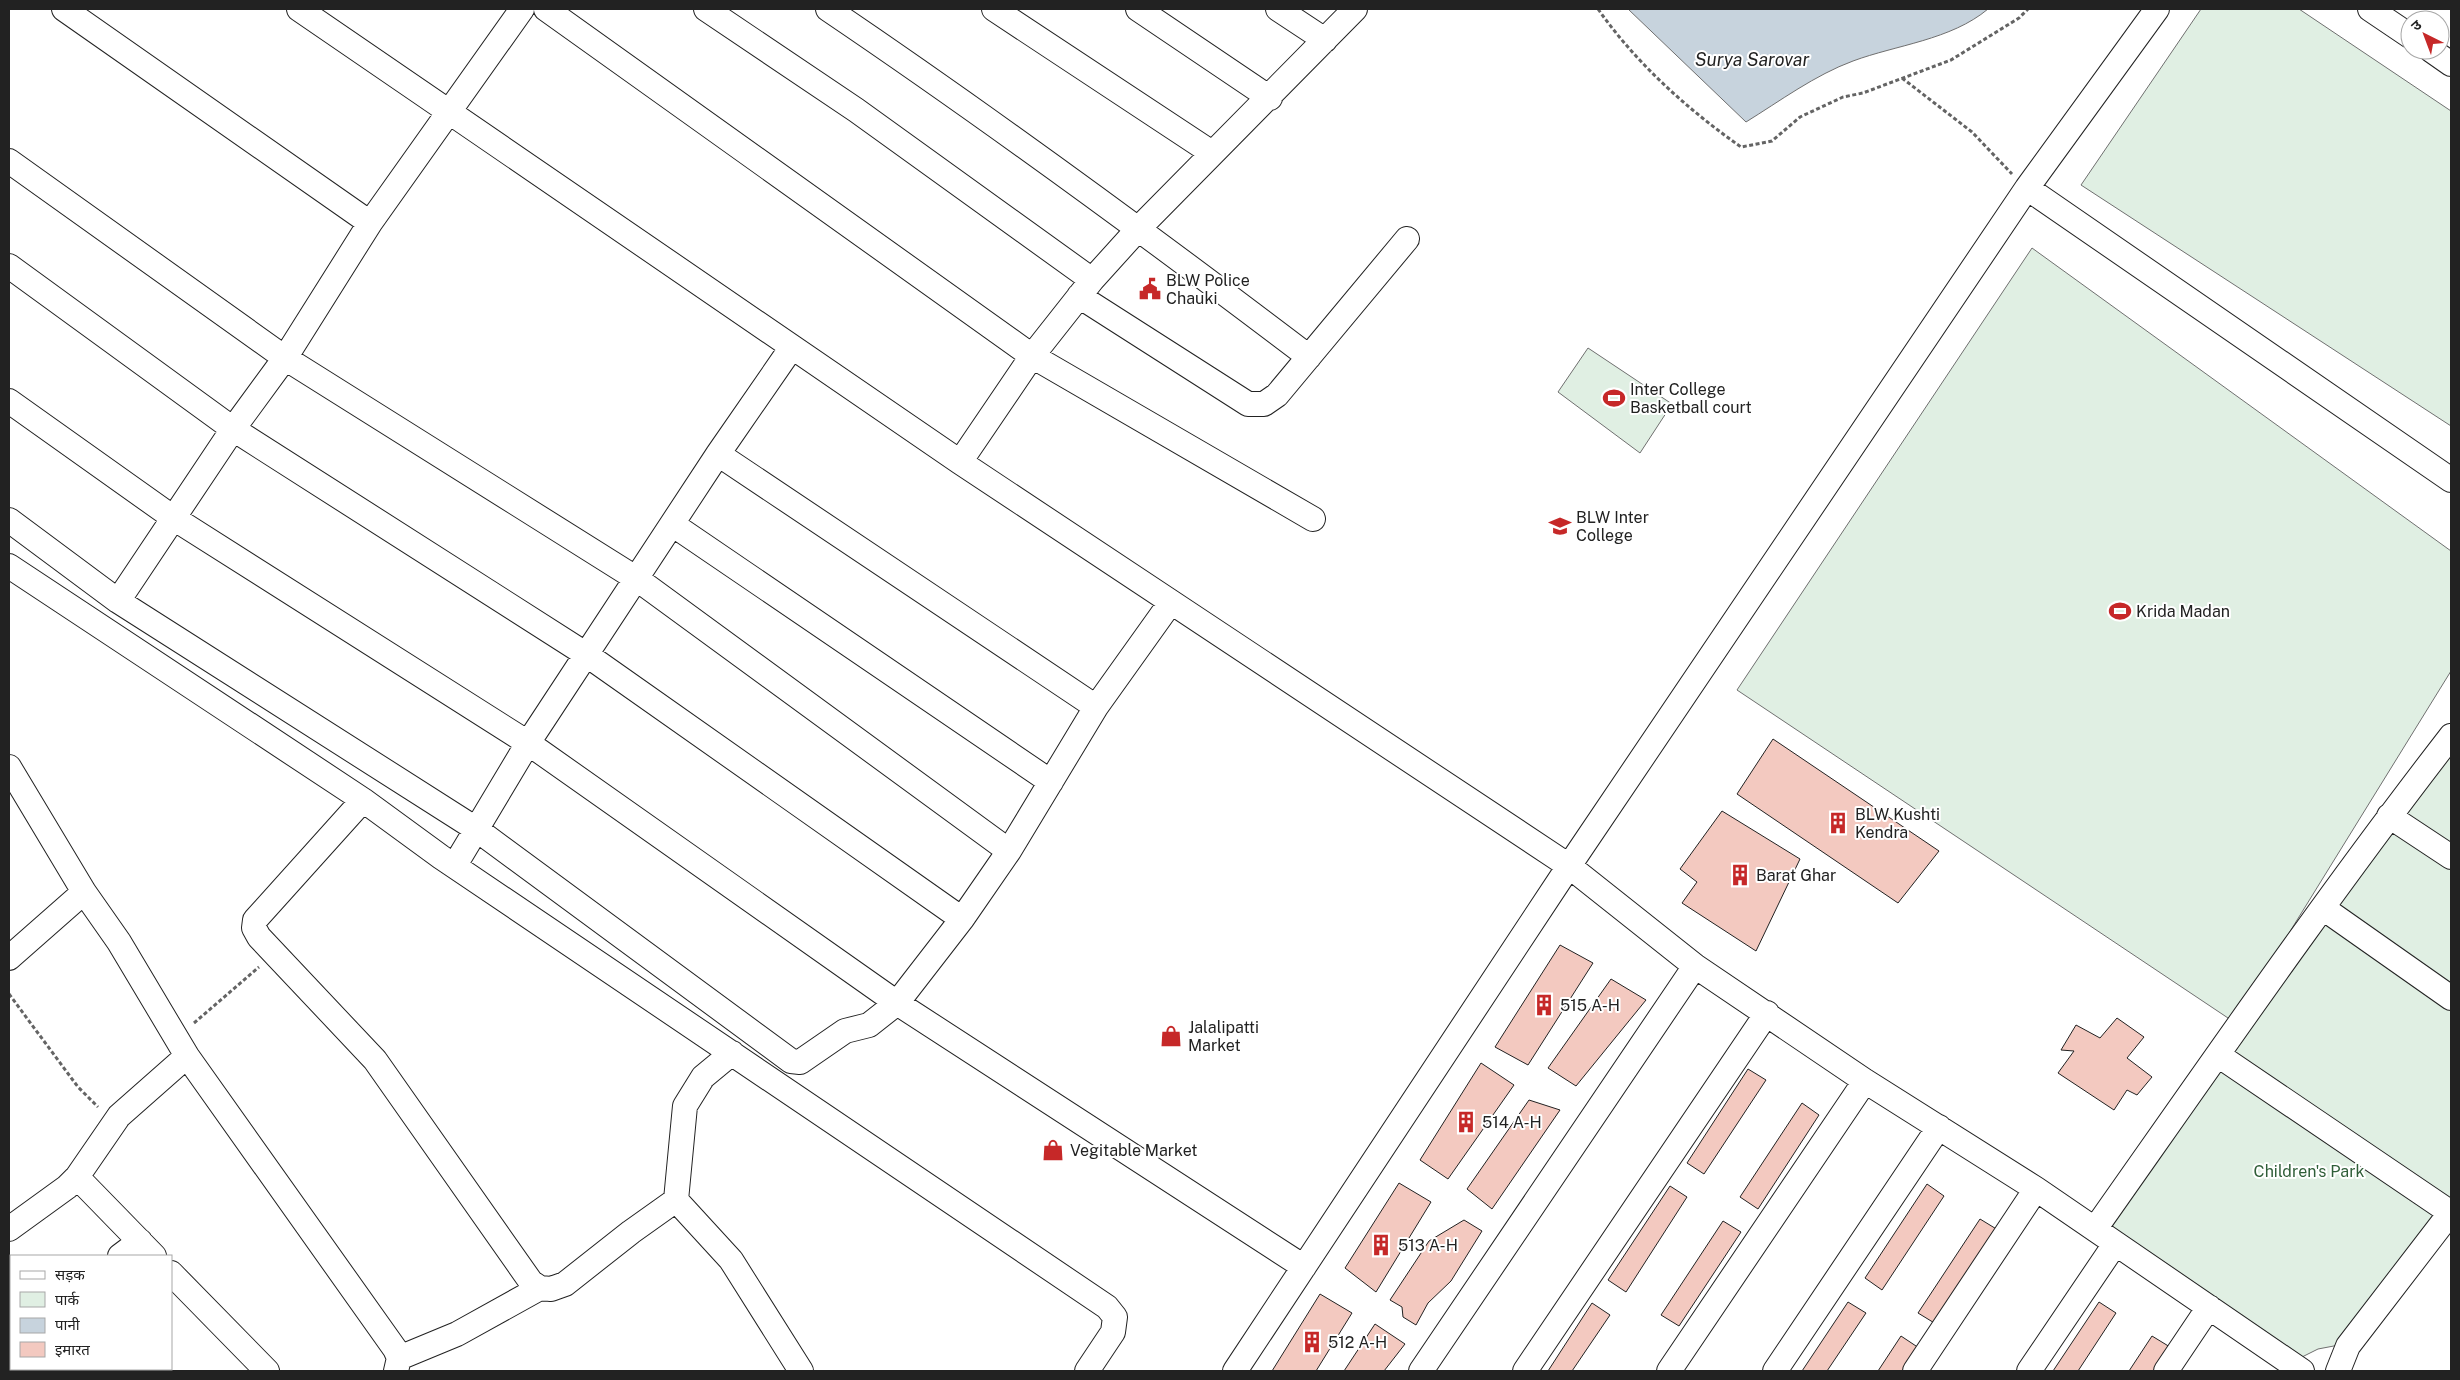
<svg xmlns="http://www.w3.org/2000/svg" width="2460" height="1380" viewBox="0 0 2460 1380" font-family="'Public Sans','Noto Sans Devanagari',sans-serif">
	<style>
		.green { fill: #e0efe3; stroke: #6f6f6f }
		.water { fill: #c7d3dd; stroke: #6f6f6f }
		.building { fill: #f3c9c0; stroke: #222 }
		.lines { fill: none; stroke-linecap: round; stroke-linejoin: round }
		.minor-casing { stroke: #222; stroke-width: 26 }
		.path { stroke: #646464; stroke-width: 3; stroke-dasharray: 4 2.5; stroke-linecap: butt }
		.minor { stroke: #fff; stroke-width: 24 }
		.labels { text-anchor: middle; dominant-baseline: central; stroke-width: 4; stroke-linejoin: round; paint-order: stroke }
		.poi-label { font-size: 16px; fill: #222; stroke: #fff; text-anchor: start }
		.park-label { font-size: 16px; fill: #2f5e38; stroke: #fff }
		.water-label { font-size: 18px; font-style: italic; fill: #222; stroke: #fff }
	</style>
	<rect width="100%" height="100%" fill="#fff"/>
	<path class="green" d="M2201,9H2299L2451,111V426L2081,185Z
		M2032,248L2451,551V671L2234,1022L1737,690Z
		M1588,348L1672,404L1640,453L1558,392Z
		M2451,742V1212L2339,1345L2318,1349L2302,1357L2095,1229Z"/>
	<path class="water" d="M1628,9H1988C1951,40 1896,45 1853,61C1815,75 1780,101 1746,122Z"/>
	<path class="building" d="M1773,739L1939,851L1898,903L1737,794Z
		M1722,811L1800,859L1756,951L1682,903L1697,882L1680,869Z
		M1560,945L1593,963L1528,1065L1495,1047Z
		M1611,979L1646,1000L1576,1086L1548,1068Z
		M2117,1018L2144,1037L2127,1058L2152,1077L2137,1095L2127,1090L2114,1110L2058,1073L2074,1051L2061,1050L2076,1025L2100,1038Z
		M1481,1063L1514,1085L1448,1179L1420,1160Z
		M1748,1069L1766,1080L1704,1174L1687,1163Z
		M1529,1100L1560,1110L1492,1209L1467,1189Z
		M1802,1103L1819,1115L1758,1209L1740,1197Z
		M1399,1183L1431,1202L1376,1292L1345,1268Z
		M1927,1184L1944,1196L1882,1290L1865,1278Z
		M1670,1186L1687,1197L1626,1292L1608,1280Z
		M1980,1219L1998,1230L1936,1324L1918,1313Z
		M1464,1220L1482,1231L1451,1281L1428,1303L1416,1325L1403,1317L1402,1307L1390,1300L1429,1241Z
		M1723,1221L1741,1232L1679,1326L1661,1315Z
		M1320,1294L1352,1313L1316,1371H1272Z
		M1848,1302L1866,1313L1827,1371H1802Z
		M2099,1302L2116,1313L2078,1371H2053Z
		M1592,1303L1610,1315L1572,1371H1548Z
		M1375,1324L1405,1344L1384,1371H1344Z
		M1901,1336L1919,1348L1903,1371H1878Z
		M2152,1336L2170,1347L2154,1371H2129Z"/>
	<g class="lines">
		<g class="minor-casing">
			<path id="minor" d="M64,9L370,223
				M299,9L960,462L1569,866L1695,966L1865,1081L2036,1189L2302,1371
				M546,9L1032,356L1313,519
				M706,9L856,110L1092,280
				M828,9C992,120 1151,237 1309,357
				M994,9L1212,153
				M1138,9L1270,98
				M1278,9L1325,40
				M2370,9L2410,36
				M2431,50L2451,64
				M9,161L285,358L637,579L1009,851
				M2027,188L2451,480
				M9,266L233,429L587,655L962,919L897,1003L869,1025L845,1031L800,1062L791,1061L476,829L118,601L9,520
				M1079,296L1248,404H1264L1277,395L1407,239
				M9,401L175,519L528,743L897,1003L1304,1267
				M718,454L1096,707
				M960,462L1032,356L1092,280L1139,228L1355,9
				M672,524L1051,782
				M9,566L363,800L441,857L1107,1307L1115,1317L1113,1332L1087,1371
				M118,601L233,429L285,358L370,223L522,9
				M9,767L84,892L119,942L187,1056L395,1349L399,1358L396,1371
				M363,800L255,920L254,928L259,937L375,1060L531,1282L540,1288L551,1289L565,1284L631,1232L676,1200L731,1260L801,1371
				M2389,816L2451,857
				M455,865L528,743L718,454L792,347
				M2323,908L2451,998
				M962,919L1009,851L1096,707L1171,602
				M9,958L84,892
				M2218,1055L2451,1213
				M77,1177L154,1256
				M676,1200L685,1106L703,1077L732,1053
				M9,1229L67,1187L77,1177L119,1116L187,1056
				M2095,1229C2212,1063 2327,896 2451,736
				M120,1256L140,1241
				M171,1273L267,1371
				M9,1350L11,1353
				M399,1358L457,1334L540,1288
				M26,1369L29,1371
				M1235,1371L1569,866L2027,188L2157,9
				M1421,1371L1695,966
				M1525,1371L1767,1013
				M1669,1371L1865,1081
				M1775,1371L1939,1127
				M1915,1371L2036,1189
				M2029,1371L2115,1244
				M2166,1371L2209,1307
				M2338,1371L2348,1346L2451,1212"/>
		</g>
		<path class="path" d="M1598,9C1636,63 1687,109 1741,147L1772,141L1800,117L1843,97L1863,93L1951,60L2019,18L2028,9
			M1902,78L1972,132L2012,174
			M9,994L78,1087L98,1107
			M194,1023L259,967"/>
		<use href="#minor" class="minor"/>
	</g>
	<defs>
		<g id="civic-bare" transform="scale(1.725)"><path d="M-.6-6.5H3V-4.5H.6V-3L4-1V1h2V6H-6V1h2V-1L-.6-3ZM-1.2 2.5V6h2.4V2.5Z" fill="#c62828" stroke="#fff" stroke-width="2.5" paint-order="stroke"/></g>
		<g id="stadium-bare" transform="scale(1.725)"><path d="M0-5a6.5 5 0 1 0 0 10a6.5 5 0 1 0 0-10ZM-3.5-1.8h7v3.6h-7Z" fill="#c62828" stroke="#fff" stroke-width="2.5" paint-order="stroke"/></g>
		<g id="university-bare" transform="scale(1.725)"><path d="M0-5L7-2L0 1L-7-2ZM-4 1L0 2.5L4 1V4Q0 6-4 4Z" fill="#c62828" stroke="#fff" stroke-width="2.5" paint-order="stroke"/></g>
		<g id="building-bare" transform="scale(1.725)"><path d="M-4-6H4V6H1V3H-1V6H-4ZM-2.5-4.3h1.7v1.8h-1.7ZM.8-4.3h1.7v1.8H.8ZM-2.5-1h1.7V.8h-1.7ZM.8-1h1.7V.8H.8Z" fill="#c62828" stroke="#fff" stroke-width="2.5" paint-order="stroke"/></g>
		<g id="shop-bare" transform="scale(1.725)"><path d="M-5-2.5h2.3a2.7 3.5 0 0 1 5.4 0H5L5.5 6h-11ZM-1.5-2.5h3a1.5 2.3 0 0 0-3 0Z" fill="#c62828" stroke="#fff" stroke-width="2.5" paint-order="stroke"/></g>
	</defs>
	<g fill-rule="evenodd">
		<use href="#civic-bare" x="1150" y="289"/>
		<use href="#stadium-bare" x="1614" y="398"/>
		<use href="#university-bare" x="1560" y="526"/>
		<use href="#stadium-bare" x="2120" y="611"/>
		<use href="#building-bare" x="1838" y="823"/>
		<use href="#building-bare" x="1740" y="875"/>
		<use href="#building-bare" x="1544" y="1005"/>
		<use href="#shop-bare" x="1171" y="1036"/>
		<use href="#building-bare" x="1466" y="1122"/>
		<use href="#shop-bare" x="1053" y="1150"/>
		<use href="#building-bare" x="1381" y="1245"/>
		<use href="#building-bare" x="1312" y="1342"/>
	</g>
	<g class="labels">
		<g class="poi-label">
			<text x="1166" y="280">BLW Police<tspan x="1166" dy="18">Chauki</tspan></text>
			<text x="1630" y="389">Inter College<tspan x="1630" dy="18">Basketball court</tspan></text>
			<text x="1576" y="517">BLW Inter<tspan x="1576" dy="18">College</tspan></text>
			<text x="2136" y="611">Krida Madan</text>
			<text x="1855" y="814">BLW Kushti<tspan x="1855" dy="18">Kendra</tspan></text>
			<text x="1756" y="875">Barat Ghar</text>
			<text x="1560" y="1005">515 A-H</text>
			<text x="1188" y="1027">Jalalipatti<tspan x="1188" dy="18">Market</tspan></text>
			<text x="1482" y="1122">514 A-H</text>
			<text x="1070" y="1150">Vegitable Market</text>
			<text x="1398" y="1245">513 A-H</text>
			<text x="1328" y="1342">512 A-H</text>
		</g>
		<g class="park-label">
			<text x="2309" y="1171">Children's Park</text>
		</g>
		<g class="water-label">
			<text x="1752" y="59">Surya Sarovar</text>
		</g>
	</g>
	<rect width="2460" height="1380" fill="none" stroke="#222222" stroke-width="20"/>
	<rect x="10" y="1255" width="162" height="115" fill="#ffffff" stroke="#a7a7a7"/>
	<rect x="20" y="1271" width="25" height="8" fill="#ffffff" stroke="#a7a7a7"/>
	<text x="55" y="1280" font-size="15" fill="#222222">सड़क</text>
	<rect x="20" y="1292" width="25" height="15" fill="#e0efe3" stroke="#a7a7a7"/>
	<text x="55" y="1305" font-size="15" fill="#222222">पार्क</text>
	<rect x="20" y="1318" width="25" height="15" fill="#c7d3dd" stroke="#a7a7a7"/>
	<text x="55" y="1330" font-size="15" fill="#222222">पानी</text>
	<rect x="20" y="1342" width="25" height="15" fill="#f3c9c0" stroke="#a7a7a7"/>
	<text x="55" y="1355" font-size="15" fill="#222222">इमारत</text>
	<g transform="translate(2425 35) rotate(318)"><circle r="24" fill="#ffffff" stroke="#a7a7a7"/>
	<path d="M0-4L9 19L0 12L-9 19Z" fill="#c62828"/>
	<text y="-8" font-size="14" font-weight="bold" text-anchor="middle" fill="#222222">उ</text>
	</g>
</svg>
